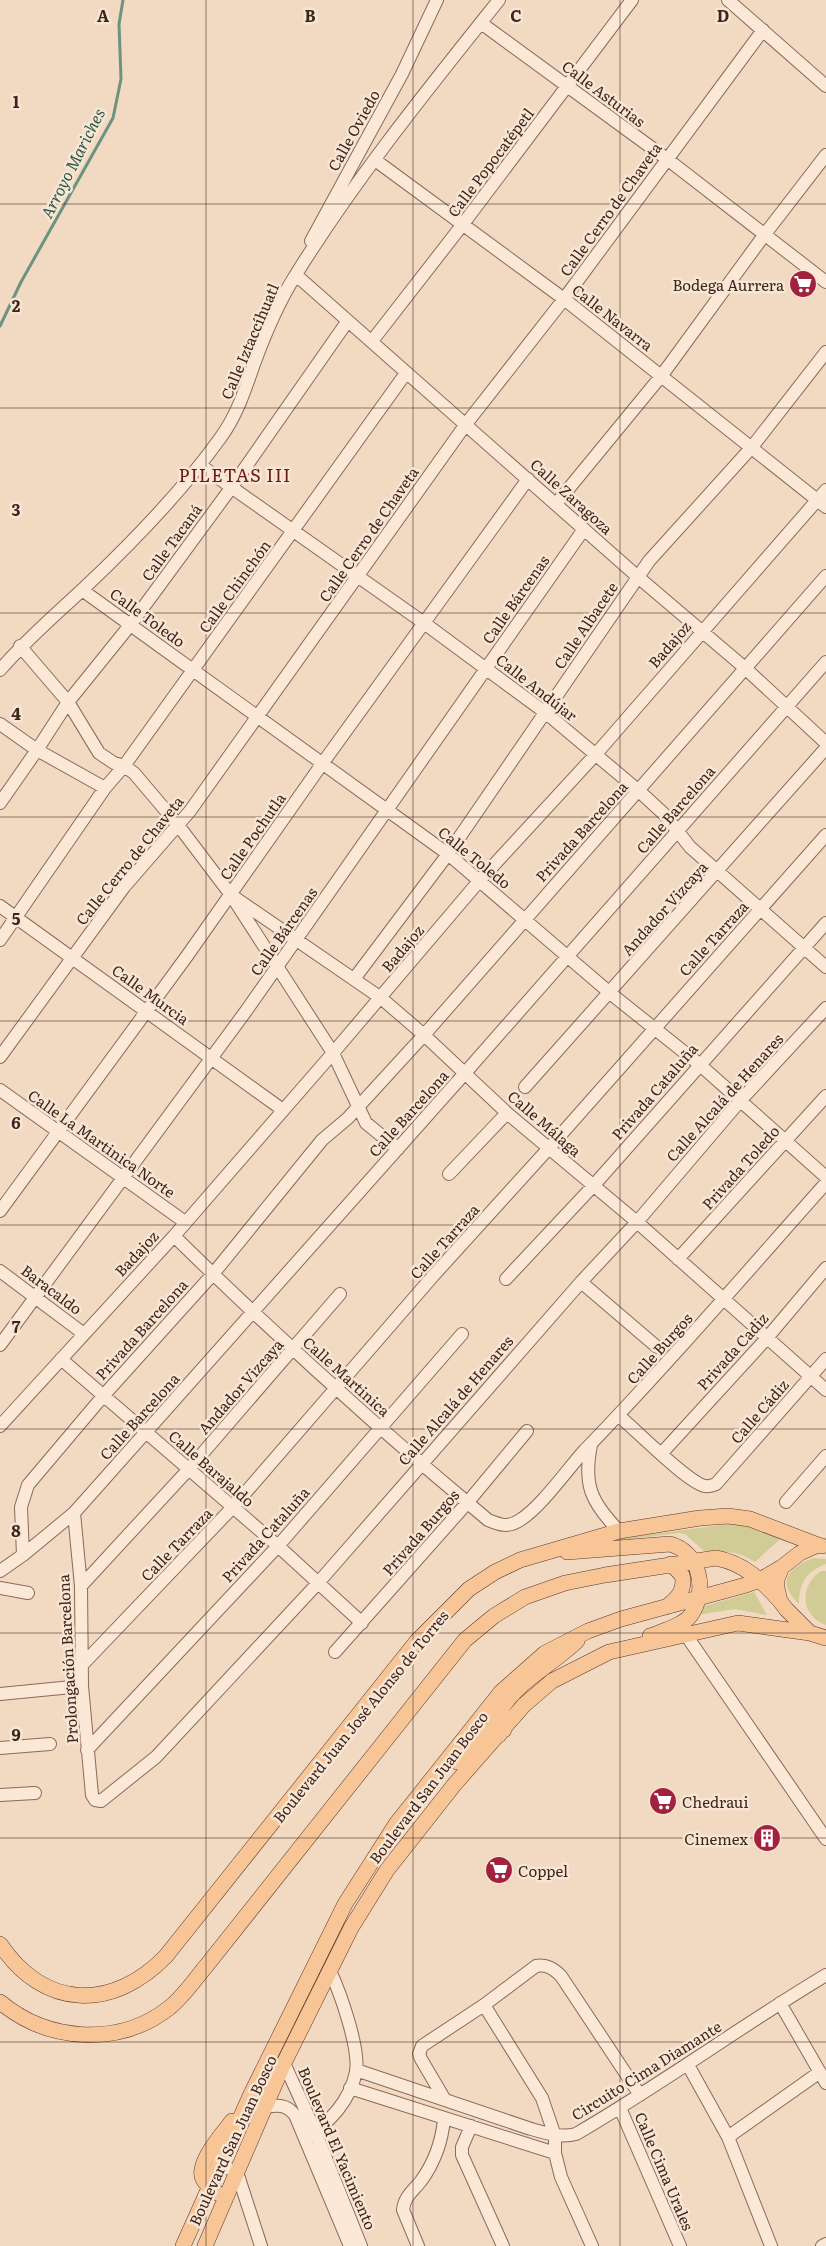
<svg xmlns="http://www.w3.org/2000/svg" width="826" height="2246" viewBox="0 0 826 2246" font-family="Literata,serif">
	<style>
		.green { fill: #d1cb95 }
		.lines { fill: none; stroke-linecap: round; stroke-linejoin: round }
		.stream { stroke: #6b9380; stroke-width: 3 }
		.minor-casing { stroke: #8d6958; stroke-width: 14 }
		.major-casing { stroke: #5b382c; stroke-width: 16 }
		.minor { stroke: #fbe8d6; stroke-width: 12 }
		.major { stroke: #f8c597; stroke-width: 15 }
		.grid { fill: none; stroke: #3c251d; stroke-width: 1; stroke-opacity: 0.55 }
		.labels { text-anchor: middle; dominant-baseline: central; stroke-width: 5; stroke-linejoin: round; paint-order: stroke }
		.street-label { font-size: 15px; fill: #3c251d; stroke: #f8e5d3 }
		.poi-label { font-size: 15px; fill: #3c251d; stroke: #f8e5d3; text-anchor: end }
		.water-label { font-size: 16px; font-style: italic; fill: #2b5d4f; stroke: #f8e5d3 }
		.quarter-label { font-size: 18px; letter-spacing: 1px; fill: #6c1919; stroke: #f8e5d3 }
		.grid-label { font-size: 16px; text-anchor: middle; font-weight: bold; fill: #3c251d; stroke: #f8e5d3; stroke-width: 5; stroke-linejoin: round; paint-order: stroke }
	</style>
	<rect width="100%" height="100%" fill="#f2d9c2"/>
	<path class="green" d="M729,1524L744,1525L780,1539L755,1562C736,1550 725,1552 704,1551L685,1534L679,1533L592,1544V1542Z
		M813,1558L826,1559V1564C806,1571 799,1584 799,1604C776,1582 787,1569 813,1558Z
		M821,1571H826V1625C800,1615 799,1586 821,1571Z
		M754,1592L767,1615L735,1609L697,1615L704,1606Z"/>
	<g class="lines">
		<path class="stream" d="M0,326L21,282L113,118L121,79L119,24L123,0"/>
		<g class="minor-casing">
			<path id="minor" d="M728,0L826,86
				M481,23L667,159L826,282
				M375,160L564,299L826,507
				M311,241L402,74L437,0
				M296,275L638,577L745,668L826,743
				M372,341L463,224L632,0
				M200,465L424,623L546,713L639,791L665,815L690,847L826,967
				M556,504L662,375L765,234L826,155
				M82,590L448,854L610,993L699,1064L826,1177
				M20,646L68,702L99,753L114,763L124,766L134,773L178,825L231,895L333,1053L366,1123L398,1149
				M0,670C25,641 54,616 82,590C132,543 181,493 221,437C237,415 245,390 254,364C265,334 278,303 295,276C355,179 428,89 499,0
				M0,724L37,750L105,788
				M0,803L37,750L68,702L131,624L231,488L347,322
				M231,895L381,998L424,1035L507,1113L637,1222L826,1390
				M0,906L283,1110
				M0,940L105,788L124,766L406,373
				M354,979L448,854L649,561L752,447L826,352
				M0,1057L124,887L190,811L466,424L564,299L763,30
				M525,1087L826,748
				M0,1090L185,1222
				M449,1174L507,1113
				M0,1211L187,956L322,764L528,479
				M174,1236C275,1335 380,1430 488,1520C500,1525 508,1528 520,1520C540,1508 567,1470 584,1451C668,1364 746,1273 826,1183
				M678,1259L826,1096
				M0,1271L84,1334
				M506,1279L594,1185L826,923
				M581,1282L657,1347
				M0,1345L246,1011L584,529
				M61,1359L278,1546L362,1623
				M619,1416C635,1429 688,1483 705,1486C709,1487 713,1485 716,1484L826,1359
				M0,1426L174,1236L333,1053L480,880L596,754L826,490
				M591,1445C583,1485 591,1502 619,1531
				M661,1454L767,1338L826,1268
				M786,1502L826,1456
				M74,1513L81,1586L82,1686L92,1795L95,1800L101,1801L156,1757L318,1583L581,1282L637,1222L740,1101L826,1008
				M23,1555L21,1507L28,1485L104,1395L213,1274L322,1140L348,1118L424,1035L826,576
				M0,1571L23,1555L74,1513L465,1073L826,662
				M81,1586L189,1469L340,1294
				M0,1588L28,1593
				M686,1635L826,1839
				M335,1652L468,1502L527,1431
				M82,1665L233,1507L433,1276L549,1148L826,835
				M0,1694L82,1686
				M0,1748L50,1744
				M87,1750L278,1546L462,1334
				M0,1795L35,1793
				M780,2003L826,2083
				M484,2005L542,2098L555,2136V2153L561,2177L592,2246
				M284,2063L315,2131L361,2246
				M688,2065L728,2137L771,2246
				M356,2070L528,2128C545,2133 560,2138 576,2134C662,2084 741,2026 826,1975
				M350,2088L555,2153
				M445,2100L421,2059L419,2054L422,2046L484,2005L536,1966C547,1964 554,1969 561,1976L640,2095
				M265,2107C278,2105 286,2104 295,2115L350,2246
				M620,2108L680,2246
				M471,2126L462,2147V2155L503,2246
				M305,2136C330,2124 350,2100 356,2072C360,2048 340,1992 330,1971
				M728,2137L820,2072
				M220,2165L237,2172L261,2246
				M418,2246L403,2210C404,2197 413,2191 421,2181C434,2163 442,2141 444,2119
				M822,2246L826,2244"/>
		</g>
		<g class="major-casing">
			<path id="major" d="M822,1546L818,1545L800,1553L782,1567L777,1579V1588L780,1601L786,1609L810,1633L826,1638
				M567,1552L670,1544C700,1552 708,1590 691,1615C683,1626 662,1631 650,1636
				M666,1607C677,1599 686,1590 682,1575L671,1564
				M499,1735L495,1720C511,1684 550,1667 577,1641
				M457,1762C469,1747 482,1725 504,1730
				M0,1944C44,2010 113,2011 166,1956L417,1641L469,1589L495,1572L520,1560L619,1531L700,1518L728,1516L750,1519L818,1545
				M0,2002C48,2042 119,2047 169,2008C184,1996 195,1979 207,1965L465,1640L494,1616L525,1597L565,1583L605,1575L716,1558C744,1563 762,1581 780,1601
				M217,2193C212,2189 206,2185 203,2179C195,2164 223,2133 232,2121
				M183,2246L251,2094L345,1904L396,1824L501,1692L545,1653L588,1631L621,1619L746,1585L760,1580L782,1567
				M205,2246L284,2063L351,1928L387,1870L454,1785L524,1705L552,1681L609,1652L738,1623L810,1633"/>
		</g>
		<use href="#minor" class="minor"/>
		<use href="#major" class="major"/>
	</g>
	<path class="grid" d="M206,0V2246M413,0V2246M620,0V2246M0,204H826M0,408H826M0,613H826M0,817H826M0,1021H826M0,1225H826M0,1429H826M0,1633H826M0,1838H826M0,2042H826"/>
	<defs>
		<g id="supermarket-disc" transform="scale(1.4375)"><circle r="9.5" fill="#a1223f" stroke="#f8e5d3"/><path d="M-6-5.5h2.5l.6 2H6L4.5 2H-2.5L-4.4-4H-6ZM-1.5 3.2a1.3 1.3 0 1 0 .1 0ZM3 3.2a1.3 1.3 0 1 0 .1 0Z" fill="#fff"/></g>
		<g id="building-disc" transform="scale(1.4375)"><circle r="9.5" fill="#a1223f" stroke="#f8e5d3"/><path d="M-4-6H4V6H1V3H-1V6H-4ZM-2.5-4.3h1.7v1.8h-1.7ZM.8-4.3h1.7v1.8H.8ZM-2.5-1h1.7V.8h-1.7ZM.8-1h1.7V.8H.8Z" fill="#fff"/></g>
	</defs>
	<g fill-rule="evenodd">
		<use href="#supermarket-disc" x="803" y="284"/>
		<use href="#supermarket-disc" x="663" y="1801"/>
		<use href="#building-disc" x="767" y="1838"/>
		<use href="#supermarket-disc" x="499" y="1870"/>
	</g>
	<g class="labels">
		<g class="street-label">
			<text transform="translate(604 93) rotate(37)">Calle Asturias</text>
			<text transform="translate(353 130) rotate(-61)">Calle Oviedo</text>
			<text transform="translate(490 162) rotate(-53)">Calle Popocatépetl</text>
			<text transform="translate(610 209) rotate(-54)">Calle Cerro de Chaveta</text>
			<text transform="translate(613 317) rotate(38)">Calle Navarra</text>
			<text transform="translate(249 341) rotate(-67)">Calle Iztaccíhuatl</text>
			<text transform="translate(572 496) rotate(42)">Calle Zaragoza</text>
			<text transform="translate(368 534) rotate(-55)">Calle Cerro de Chaveta</text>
			<text transform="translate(171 542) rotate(-54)">Calle Tacaná</text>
			<text transform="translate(234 586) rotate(-54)">Calle Chinchón</text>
			<text transform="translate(515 599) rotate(-55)">Calle Bárcenas</text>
			<text transform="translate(148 617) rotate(36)">Calle Toledo</text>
			<text transform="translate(585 625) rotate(-56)">Calle Albacete</text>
			<text transform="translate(669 644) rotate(-49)">Badajoz</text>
			<text transform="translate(537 687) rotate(38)">Calle Andújar</text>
			<text transform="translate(675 809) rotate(-49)">Calle Barcelona</text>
			<text transform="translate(581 831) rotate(-48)">Privada Barcelona</text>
			<text transform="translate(252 836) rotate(-55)">Calle Pochutla</text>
			<text transform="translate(475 857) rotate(39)">Calle Toledo</text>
			<text transform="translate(129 860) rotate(-51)">Calle Cerro de Chaveta</text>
			<text transform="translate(664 908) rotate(-48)">Andador Vizcaya</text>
			<text transform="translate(283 931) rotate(-55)">Calle Bárcenas</text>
			<text transform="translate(713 938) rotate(-48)">Calle Tarraza</text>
			<text transform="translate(402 948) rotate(-50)">Badajoz</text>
			<text transform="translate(151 994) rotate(36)">Calle Murcia</text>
			<text transform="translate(654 1091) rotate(-49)">Privada Cataluña</text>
			<text transform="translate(724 1097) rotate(-48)">Calle Alcalá de Henares</text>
			<text transform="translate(408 1113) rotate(-48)">Calle Barcelona</text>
			<text transform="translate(545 1123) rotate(41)">Calle Málaga</text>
			<text transform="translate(102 1143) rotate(35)">Calle La Martinica Norte</text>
			<text transform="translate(740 1167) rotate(-48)">Privada Toledo</text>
			<text transform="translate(444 1241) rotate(-48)">Calle Tarraza</text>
			<text transform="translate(136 1253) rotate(-47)">Badajoz</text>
			<text transform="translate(52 1289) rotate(37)">Baracaldo</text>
			<text transform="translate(141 1329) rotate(-48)">Privada Barcelona</text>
			<text transform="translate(659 1348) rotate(-48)">Calle Burgos</text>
			<text transform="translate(732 1351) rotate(-48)">Privada Cadiz</text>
			<text transform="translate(347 1376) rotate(42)">Calle Martinica</text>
			<text transform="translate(240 1386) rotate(-49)">Andador Vizcaya</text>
			<text transform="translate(455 1400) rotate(-49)">Calle Alcalá de Henares</text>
			<text transform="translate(759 1411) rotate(-49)">Calle Cádiz</text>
			<text transform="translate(139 1416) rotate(-48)">Calle Barcelona</text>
			<text transform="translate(212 1468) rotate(41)">Calle Barajaldo</text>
			<text transform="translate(420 1532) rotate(-49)">Privada Burgos</text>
			<text transform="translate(265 1534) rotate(-48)">Privada Cataluña</text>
			<text transform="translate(176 1544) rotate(-46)">Calle Tarraza</text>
			<text transform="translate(67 1659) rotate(-93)">Prolongación Barcelona</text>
			<text transform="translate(360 1716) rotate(-51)">Boulevard Juan José Alonso de Torres</text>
			<text transform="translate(428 1787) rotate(-53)">Boulevard San Juan Bosco</text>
			<text transform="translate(646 2070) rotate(-32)">Circuito Cima Diamante</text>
			<text transform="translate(232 2140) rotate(-65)">Boulevard San Juan Bosco</text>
			<text transform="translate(338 2148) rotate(67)">Boulevard El Yacimiento</text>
			<text transform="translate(665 2171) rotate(67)">Calle Cima Urales</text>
		</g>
		<g class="poi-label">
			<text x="784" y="284">Bodega Aurrera</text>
			<text x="682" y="1801" text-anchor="start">Chedraui</text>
			<text x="748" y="1838">Cinemex</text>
			<text x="518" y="1870" text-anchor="start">Coppel</text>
		</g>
		<g class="water-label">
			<text transform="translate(72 163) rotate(-63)">Arroyo Mariches</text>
		</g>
		<g class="quarter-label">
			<text x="235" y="474">PILETAS III</text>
		</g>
	</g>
	<g class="grid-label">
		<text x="103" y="22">A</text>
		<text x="310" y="22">B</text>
		<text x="516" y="22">C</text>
		<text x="723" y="22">D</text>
		<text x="16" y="108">1</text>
		<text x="16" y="312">2</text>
		<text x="16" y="516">3</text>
		<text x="16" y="720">4</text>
		<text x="16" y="925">5</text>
		<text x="16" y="1129">6</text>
		<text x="16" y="1333">7</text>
		<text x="16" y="1537">8</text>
		<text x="16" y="1741">9</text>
	</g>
</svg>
